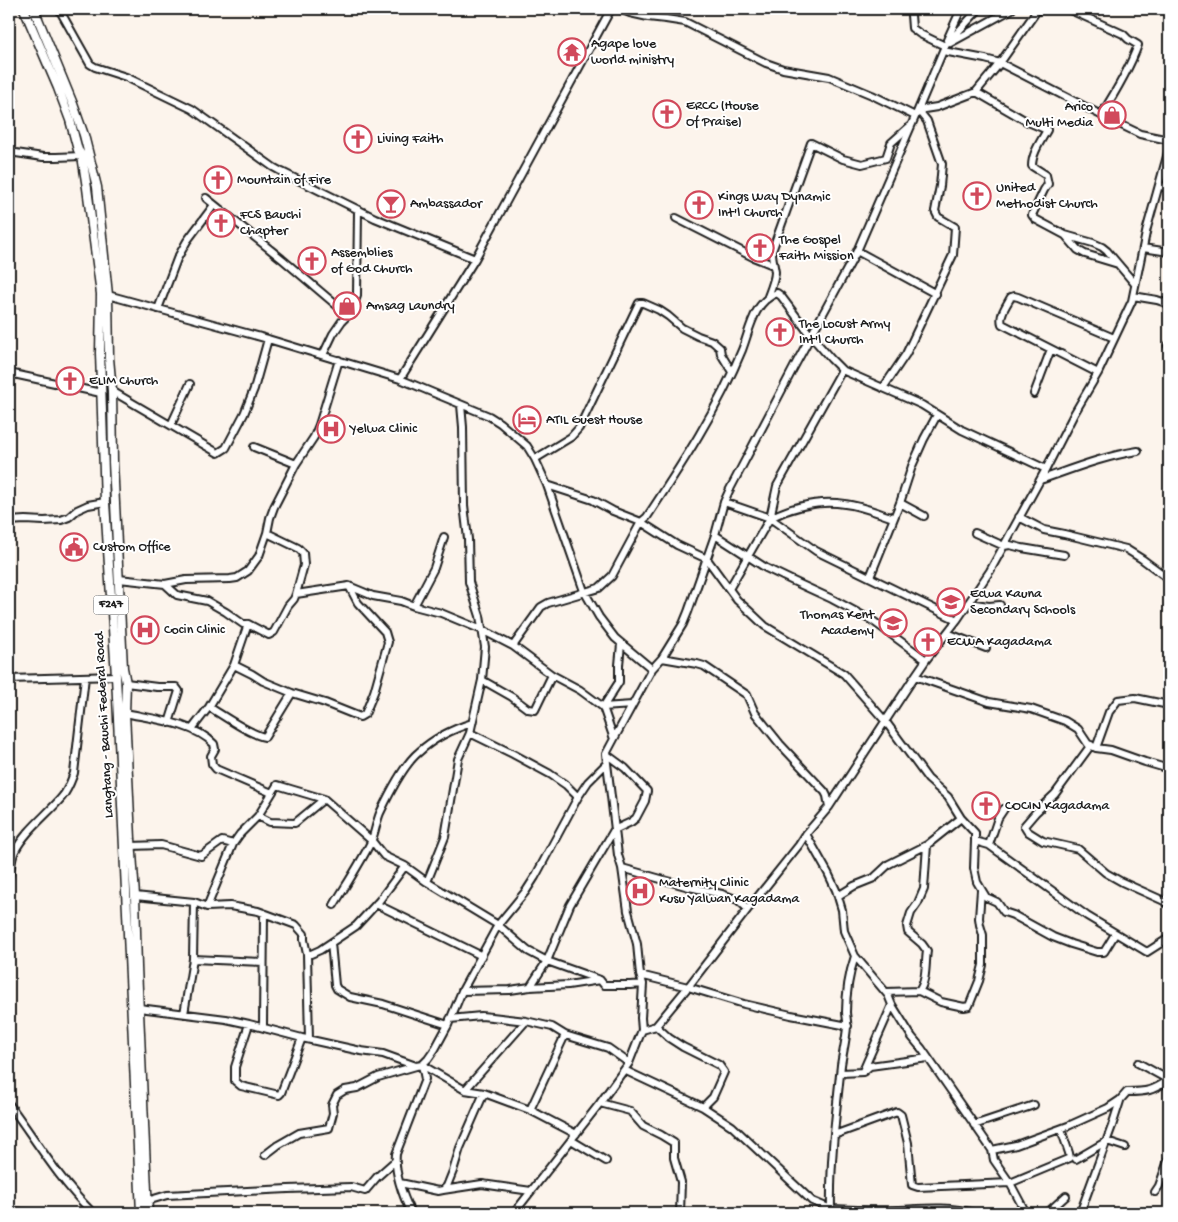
<svg xmlns="http://www.w3.org/2000/svg" width="1178" height="1222" viewBox="0 0 1178 1222" font-family="'Gochi Hand',sans-serif">
	<style>
		.lines { fill: none; stroke-linecap: round; stroke-linejoin: round }
		.minor-casing { stroke: #1c1c1c; stroke-width: 10 }
		.major-casing { stroke: #1c1c1c; stroke-width: 11 }
		.minor { stroke: #fff; stroke-width: 6 }
		.major { stroke: #fff; stroke-width: 8 }
		.labels { text-anchor: middle; dominant-baseline: central; stroke-width: 4; stroke-linejoin: round; paint-order: stroke }
		.shield { fill: #fff; stroke: #606060; stroke-width: 1 }
		.shield-label { font-size: 12px; font-weight: bold; fill: #1c1c1c }
		.poi-label { font-size: 14px; fill: #1c1c1c; stroke: #fff; text-anchor: start }
		.street-label { font-size: 14px; fill: #1c1c1c; stroke: #fff }
	</style>
	<rect width="100%" height="100%" fill="#fcf4ec"/>
	<filter id="ink" filterUnits="userSpaceOnUse"><feTurbulence type="fractalNoise" baseFrequency=".02" numOctaves="2"/><feDisplacementMap in="SourceGraphic" scale="10" xChannelSelector="R" yChannelSelector="G"/><feConvolveMatrix kernelMatrix="1 2 1 2 8 2 1 2 1" color-interpolation-filters="sRGB"/></filter>
	<g filter="url(#ink)">
		<g class="lines">
			<g class="minor-casing">
				<path id="minor" d="M59,9L90,64L95,67L126,77L192,109L273,167L282,172L375,218L475,259
					M620,9L630,13L648,17L666,19L685,22L766,63L783,69L829,77L872,95L915,116
					M913,9L911,15L912,28L920,34L945,46
					M1068,9L1123,34L1128,39L1138,45C1129,70 1115,93 1101,115
					M947,40L961,9
					M950,43L1012,9
					M943,51L985,59L1000,63L1101,115L1140,134L1169,140
					M976,92L1028,122L1047,130C1041,141 1032,153 1032,166L1046,175L1048,184L1044,190L1032,215L1035,219L1065,235L1093,243L1102,247L1107,251L1118,264
					M918,110L937,107L976,92L1000,63L1038,9
					M9,152L43,157H56L82,156
					M1159,185L1169,189
					M206,198L282,259L348,315
					M676,218L753,257L773,265
					M1066,236L1078,250L1085,254L1118,264L1135,284
					M1143,248L1169,252
					M857,251L936,294
					M104,294L268,339L400,379L489,416L500,423L527,446L535,459L547,485L584,591L599,617L615,638L652,669
					M1133,296L1157,300L1169,304
					M767,299C770,291 775,280 775,272C774,265 772,259 772,251L811,143L843,159L862,164L886,158L891,143L909,127
					M158,309L177,259L187,241L214,205
					M1168,346L1169,344
					M323,355L333,334L342,321L351,312L357,296L358,210
					M9,373L101,393
					M1098,373L1002,324C999,315 1006,306 1011,297L1014,296L1018,297L1114,338
					M400,379L475,259L611,9
					M883,388L906,354L953,255L955,227L938,217L935,211L940,186L942,164L927,121L918,110
					M112,391L218,453L226,448L244,414L254,389L268,339
					M1034,394L1051,349
					M171,425L190,384
					M254,447L296,464
					M535,459L571,437L579,428L639,303H643L659,310L668,316L682,328L698,336L712,341L720,348L721,354L732,372
					M1040,480C1072,469 1104,456 1138,451
					M547,485L593,500L613,511L641,522L677,545L707,559L737,600L747,609L765,626L844,674L886,722L928,779L948,797L961,818L975,833V841L974,868L977,882L986,897L997,902L1004,912L1013,915L1053,937L1071,944L1097,952H1104L1115,934
					M724,502L770,518L816,551L957,620
					M900,503L924,516
					M1019,517L1044,530L1064,534L1126,549L1142,559L1169,579
					M770,518C794,506 819,500 845,504C862,506 878,513 894,518
					M9,521L25,520L44,521L61,520L69,517L77,510L88,505L105,502
					M975,533L1004,546L1010,545L1022,548L1064,555
					M715,535L766,568L793,581L832,599L873,621L926,660
					M870,577L900,503L912,466L924,439L937,415
					M119,579L165,584L177,595L207,601L226,612L243,624H248L234,665L209,707L192,729
					M165,584L186,580L230,579L237,578L248,571L259,556L267,533L270,518L274,507L296,464L314,437L319,425L339,360
					M729,589L770,518L777,486L842,370
					M296,594L349,586L373,596L401,601L414,606L441,613L482,630L513,646L552,675L580,690L603,707L614,739
					M968,603L989,606L1000,605
					M414,606L434,568L444,537
					M248,624L269,635L274,632L288,606L294,599L296,594L304,565L303,553L298,548L267,533
					M947,633L986,648
					M513,646L541,607L548,603L599,588L612,576L641,522L647,517C682,464 718,409 742,350C750,330 753,302 777,293L781,296L811,336L831,359L842,370L922,405L962,430L1046,469
					M662,658L697,664L704,666L747,695L755,713L780,744L825,792L827,796L829,807
					M234,665L252,674L263,681L292,693L325,703L360,717L365,714L374,692L388,642L385,632L358,603L349,586
					M915,676L989,702L1031,709L1065,721L1078,729L1088,744L1096,748L1111,750L1145,762L1169,769
					M9,679L116,676
					M482,680L512,697L528,709L535,710L552,675
					M126,683L157,687H176L179,691L169,723
					M209,707C224,716 249,734 265,737L292,693
					M603,707L619,682V665L621,644
					M603,707L632,705
					M125,713C153,719 194,723 214,744L215,749L211,756L212,764L216,769L272,793
					M470,733L513,754L550,774L566,785L578,797
					M1091,745L1055,794L1036,812L1024,826L1027,831L1043,841L1078,849L1106,873L1122,882L1164,901L1169,905
					M1096,748L1109,712L1118,700L1135,698L1169,705
					M607,763L618,855L622,868L628,911L637,944L640,975L643,984L641,1018L642,1030
					M258,816L270,822L295,823L324,799
					M806,834L828,873L836,890L842,910L844,931L855,956L888,995L892,1005L912,1037L922,1049L992,1150L1016,1145L1068,1126L1108,1108L1120,1100L1127,1092C1147,1092 1152,1091 1169,1080
					M975,841L989,845L1087,916L1147,952L1169,938
					M989,845L998,818L1004,809
					M131,846L161,845L201,856L222,841L233,844
					M622,868L689,887L722,894L738,900L748,909
					M9,877C11,869 11,859 15,851C26,830 47,815 62,797C68,790 71,781 74,773L85,677
					M427,882L445,837L458,759L470,733L482,680L485,647L480,616L469,582L468,539L464,505L463,427L461,405
					M135,896L194,902L207,907L230,906L258,911L296,925L304,934V940L307,954L309,1039
					M838,896L854,886L874,878L889,864L927,845L961,818
					M376,904L482,956
					M334,905C346,885 360,864 371,842C375,833 376,823 380,813C388,796 404,764 419,752C434,738 453,729 472,723
					M207,907L233,844L240,834L258,816L277,785L324,799L372,841L384,856L405,866L427,882L498,925L528,951L547,961L600,980
					M331,943L335,985L337,989L350,997L383,1004L448,1025
					M307,954H311L320,950L356,926L379,901L405,866
					M855,956C849,974 846,993 846,1012C846,1017 848,1022 847,1027C846,1040 843,1052 841,1065C836,1113 830,1161 831,1209C853,1210 875,1211 897,1210C922,1209 949,1206 974,1213
					M193,959L263,962
					M640,975L688,987L744,1004L791,1015L848,1026
					M530,987L547,961L570,905L614,830L631,822L636,818L645,801L647,791L625,768L606,754
					M462,991L510,990L530,987L568,985L600,980L604,985H630L643,984
					M919,991C927,981 925,964 927,951L922,944L908,932L907,926L911,913L918,903L924,889L927,845
					M886,992L919,991L941,1002L964,1007L969,1006L979,981L983,965V935L980,925L979,918L981,890
					M139,1008L226,1019L249,1024L302,1038L361,1051L383,1054L416,1066L422,1065L428,1059L435,1049L448,1025L462,991L498,925L526,891L535,877L578,797L588,782L607,763L606,754L614,739L652,669L662,658L683,624L688,612L715,535L724,502L729,491L794,367L857,251L918,110L945,46L979,9
					M184,1014L193,959L194,902
					M450,1019L481,1016L492,1017L526,1021L552,1027L565,1035L608,1048L629,1063
					M249,1024L235,1067V1081L241,1086L279,1095L281,1093L302,1038
					M656,1026L669,1038L683,1047L719,1065L724,1072L713,1097L703,1107
					M263,1027L264,913
					M1138,1063L1169,1080
					M422,1065L465,1090L484,1093L530,1110L576,1134
					M624,1070L703,1107L732,1126L812,1201L831,1209L832,1212
					M863,1071L892,1005
					M841,1073L863,1072L870,1066L928,1058
					M465,1090L526,1021
					M600,1103L630,1111L643,1126L661,1135L674,1143V1158L681,1182L680,1213
					M9,1104C35,1139 58,1178 89,1209L88,1213
					M530,1110L565,1035
					M974,1125L1034,1105
					M834,1135L897,1112L901,1115L908,1143L912,1185L918,1187L1010,1183L1070,1158L1069,1153L1061,1129
					M571,1140L606,1161
					M992,1150L994,1160L1010,1183L1026,1213
					M265,1155L278,1145L299,1133L329,1128L333,1113L332,1105L337,1095L345,1090L357,1088L378,1077L416,1066
					M1076,1159L1107,1141L1125,1147
					M400,1183L438,1191L443,1190L447,1186L453,1171L460,1148L484,1093
					M443,1190L482,1184L531,1191
					M1155,1192L1159,1186L1169,1158
					M147,1201L167,1195L288,1189L351,1187L365,1191L377,1177L395,1161
					M1082,1208L1112,1126L1120,1101
					M9,1211L35,1213
					M127,1213L141,1212
					M411,1213C403,1196 394,1174 396,1154L425,1079L422,1065
					M514,1213L600,1103L629,1063L642,1030L656,1026L688,987L748,909L799,845L806,834L829,807L913,679L926,660L957,620L990,571L1046,469L1074,414L1098,373L1132,301L1147,228L1169,149
					M1047,1213L1066,1196"/>
			</g>
			<g class="major-casing">
				<path id="major" d="M24,9L58,88L70,120L78,150L82,156L87,188L101,294L100,353L105,502L116,676L141,1213
					M34,9L73,104L84,135L97,187L108,295L109,358L112,391L113,462L123,668L126,683L125,713L131,839L135,896L137,967L148,1213"/>
			</g>
			<use href="#minor" class="minor"/>
			<use href="#major" class="major"/>
		</g>
	</g>
	<defs>
		<g id="temple-ring" transform="scale(1.4375)"><circle r="9.5" fill="#fff" stroke="#d1495b" stroke-width="1.5"/><path d="M0-6L5-2H3V0L6.5 2.5H4V6H1.5V3h-3V6H-4V2.5H-6.5L-3 0V-2H-5Z" fill="#d1495b"/></g>
		<g id="church-ring" transform="scale(1.4375)"><circle r="9.5" fill="#fff" stroke="#d1495b" stroke-width="1.5"/><path d="M-1.2-6h2.4v3.5h3.3v2.4h-3.3V6h-2.4V-.1h-3.3v-2.4h3.3Z" fill="#d1495b"/></g>
		<g id="shop-ring" transform="scale(1.4375)"><circle r="9.5" fill="#fff" stroke="#d1495b" stroke-width="1.5"/><path d="M-5-2.5h2.3a2.7 3.5 0 0 1 5.4 0H5L5.5 6h-11ZM-1.5-2.5h3a1.5 2.3 0 0 0-3 0Z" fill="#d1495b"/></g>
		<g id="bar-ring" transform="scale(1.4375)"><circle r="9.5" fill="#fff" stroke="#d1495b" stroke-width="1.5"/><path d="M-6-5H6L.8 .8V4.5H3.5V6h-7V4.5H-.8V.8Z" fill="#d1495b"/></g>
		<g id="hotel-ring" transform="scale(1.4375)"><circle r="9.5" fill="#fff" stroke="#d1495b" stroke-width="1.5"/><path d="M-6-4.5h1.5V1H6V5H4.5V3h-9V5H-6ZM-4 0a1.8 1.8 0 1 1 3.6 0ZM.5 0V-2.5h3Q6-2.5 6 0Z" fill="#d1495b"/></g>
		<g id="hospital-ring" transform="scale(1.4375)"><circle r="9.5" fill="#fff" stroke="#d1495b" stroke-width="1.5"/><path d="M-5-5h3v3.5h4V-5h3V5h-3V1.5h-4V5h-3Z" fill="#d1495b"/></g>
		<g id="civic-ring" transform="scale(1.4375)"><circle r="9.5" fill="#fff" stroke="#d1495b" stroke-width="1.5"/><path d="M-.6-6.5H3V-4.5H.6V-3L4-1V1h2V6H-6V1h2V-1L-.6-3ZM-1.2 2.5V6h2.4V2.5Z" fill="#d1495b"/></g>
		<g id="school-ring" transform="scale(1.4375)"><circle r="9.5" fill="#fff" stroke="#d1495b" stroke-width="1.5"/><path d="M0-5L7-2L0 1L-7-2ZM-4 1L0 2.5L4 1V4Q0 6-4 4Z" fill="#d1495b"/></g>
	</defs>
	<g fill-rule="evenodd">
		<use href="#temple-ring" x="572" y="52"/>
		<use href="#church-ring" x="667" y="114"/>
		<use href="#shop-ring" x="1112" y="115"/>
		<use href="#church-ring" x="358" y="139"/>
		<use href="#church-ring" x="218" y="180"/>
		<use href="#church-ring" x="977" y="196"/>
		<use href="#bar-ring" x="391" y="204"/>
		<use href="#church-ring" x="699" y="205"/>
		<use href="#church-ring" x="221" y="223"/>
		<use href="#church-ring" x="760" y="248"/>
		<use href="#church-ring" x="312" y="261"/>
		<use href="#shop-ring" x="347" y="306"/>
		<use href="#church-ring" x="780" y="332"/>
		<use href="#church-ring" x="70" y="381"/>
		<use href="#hotel-ring" x="527" y="420"/>
		<use href="#hospital-ring" x="331" y="429"/>
		<use href="#civic-ring" x="74" y="547"/>
		<use href="#school-ring" x="951" y="602"/>
		<use href="#school-ring" x="893" y="623"/>
		<use href="#hospital-ring" x="145" y="630"/>
		<use href="#church-ring" x="928" y="642"/>
		<use href="#church-ring" x="986" y="806"/>
		<use href="#hospital-ring" x="640" y="891"/>
	</g>
	<g class="labels">
		<rect class="shield" x="93.5" y="595.5" width="35" height="19" rx="4"/>
		<g class="shield-label">
			<text x="111" y="605">F247</text>
		</g>
		<g class="poi-label">
			<text x="591" y="44">Agape love<tspan x="591" dy="16">world ministry</tspan></text>
			<text x="686" y="106">ERCC (House<tspan x="686" dy="16">Of Praise)</tspan></text>
			<text x="1093" y="107" text-anchor="end">Arico<tspan x="1093" dy="16">Multi Media</tspan></text>
			<text x="377" y="139">Living Faith</text>
			<text x="237" y="180">Mountain of Fire</text>
			<text x="996" y="188">United<tspan x="996" dy="16">Methodist Church</tspan></text>
			<text x="718" y="197">Kings Way Dynamic<tspan x="718" dy="16">Int'l Church</tspan></text>
			<text x="410" y="204">Ambassador</text>
			<text x="240" y="215">FCS Bauchi<tspan x="240" dy="16">Chapter</tspan></text>
			<text x="779" y="240">The Gospel<tspan x="779" dy="16">Faith Mission</tspan></text>
			<text x="331" y="253">Assemblies<tspan x="331" dy="16">of God Church</tspan></text>
			<text x="366" y="306">Amsag Laundry</text>
			<text x="799" y="324">The Locust Army<tspan x="799" dy="16">Int'l Church</tspan></text>
			<text x="89" y="381">ELIM Church</text>
			<text x="546" y="420">ATIL Guest House</text>
			<text x="350" y="429">Yelwa Clinic</text>
			<text x="93" y="547">Custom Office</text>
			<text x="970" y="594">Ecwa Kauna<tspan x="970" dy="16">Secondary Schools</tspan></text>
			<text x="874" y="615" text-anchor="end">Thomas Kent<tspan x="874" dy="16">Academy</tspan></text>
			<text x="164" y="630">Cocin Clinic</text>
			<text x="947" y="642">ECWA Kagadama</text>
			<text x="1005" y="806">COCIN Kagadama</text>
			<text x="659" y="883">Maternity Clinic<tspan x="659" dy="16">Kusu Yalwan Kagadama</tspan></text>
		</g>
		<g class="street-label">
			<text transform="translate(105 725) rotate(-93)">Langtang - Bauchi Federal Road</text>
		</g>
	</g>
	<rect width="1178" height="1222" fill="none" stroke="#fff" stroke-width="30"/>
	<rect x="15" y="15" width="1148" height="1192" fill="none" stroke="#1c1c1c" stroke-width="2" filter="url(#ink)"/>
</svg>
